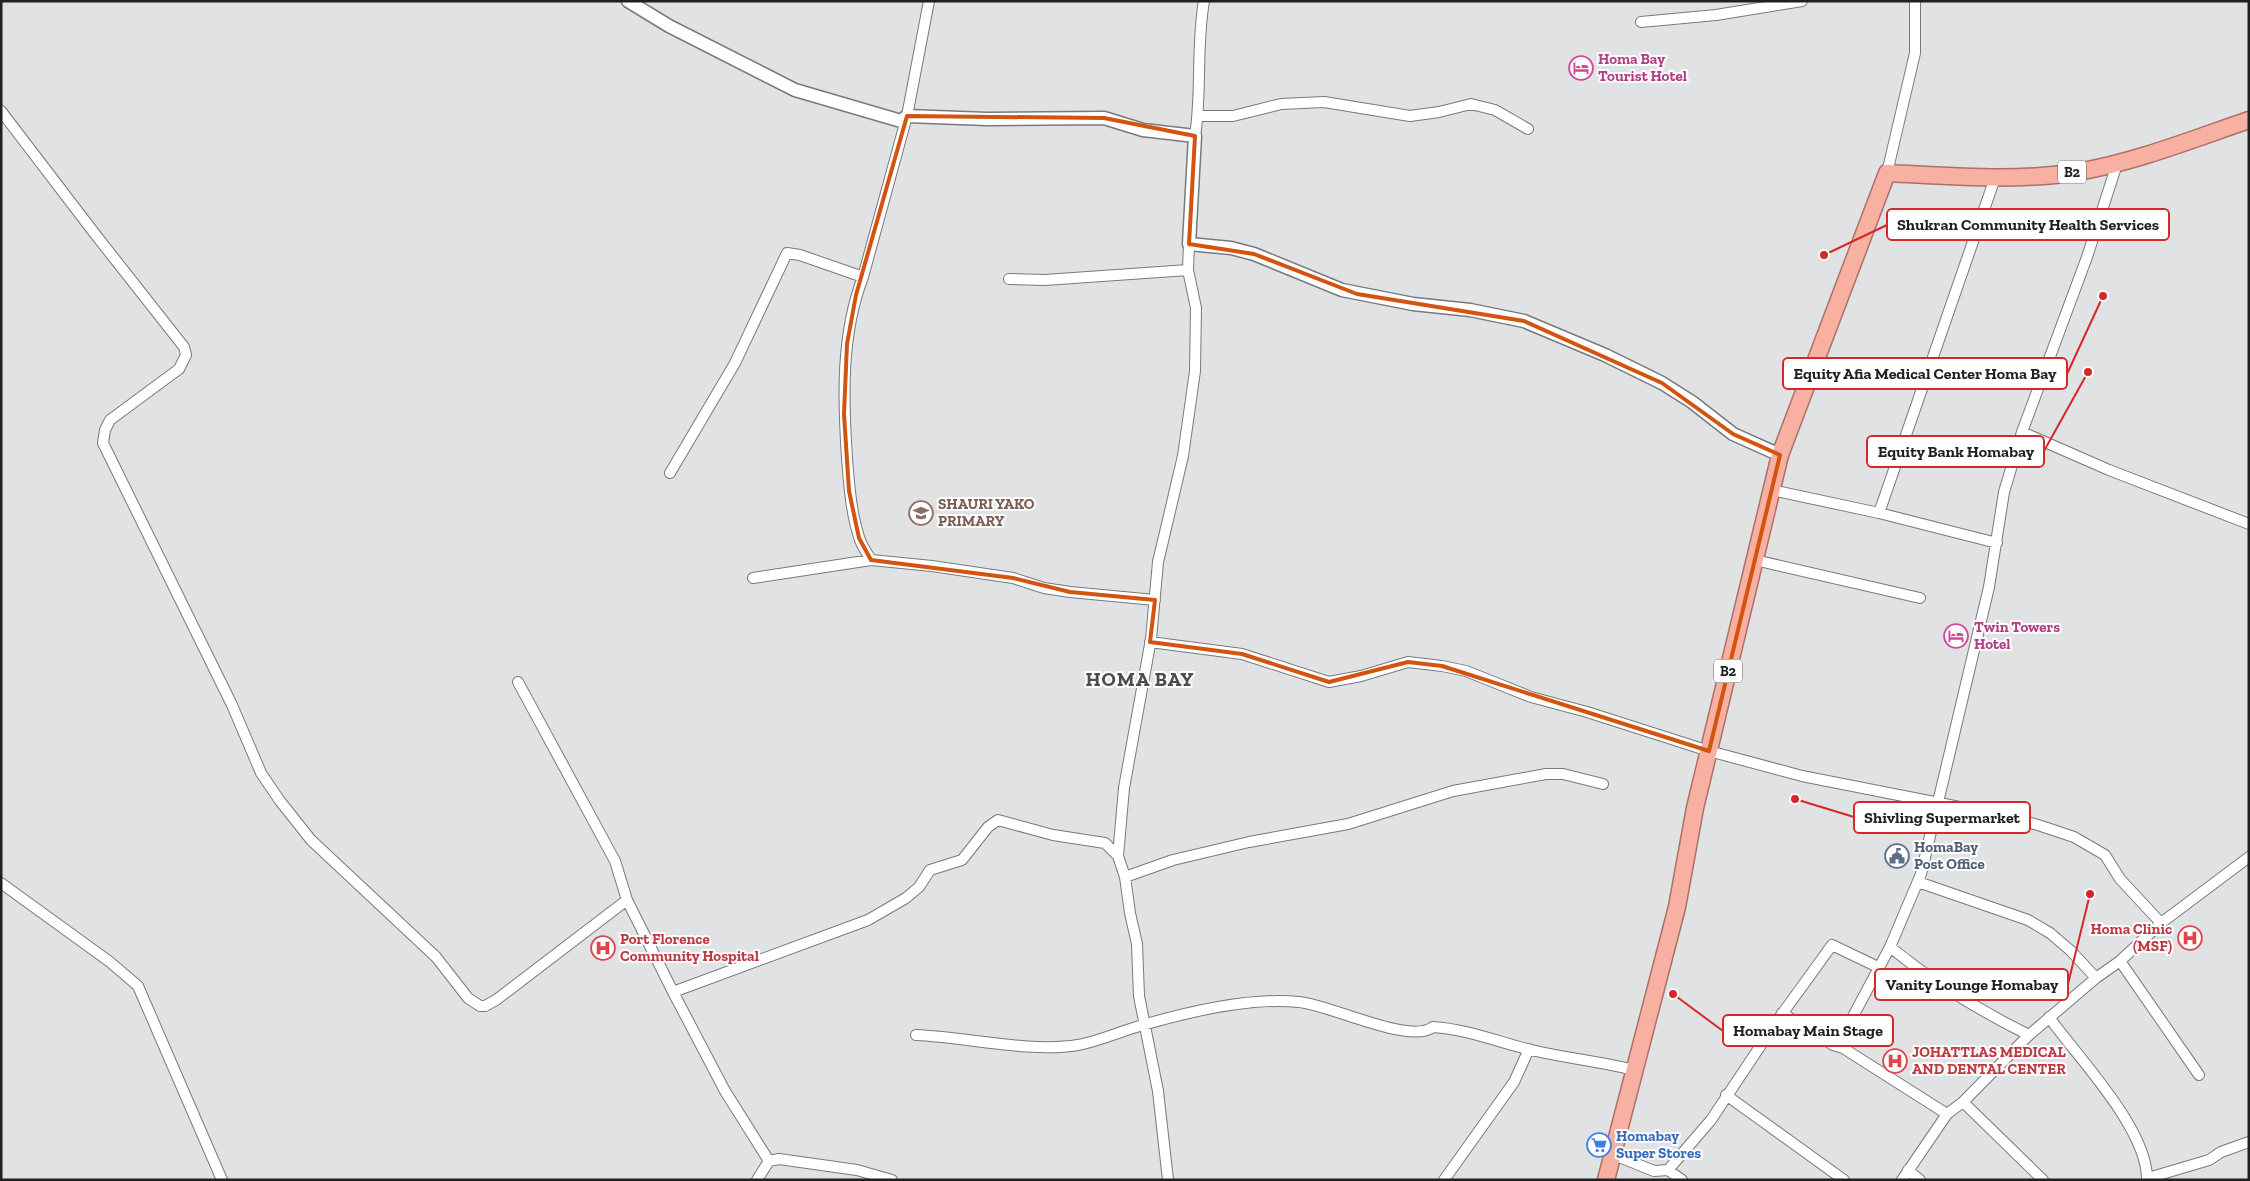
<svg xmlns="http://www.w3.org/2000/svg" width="2250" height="1181" viewBox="0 0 2250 1181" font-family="'Zilla Slab',serif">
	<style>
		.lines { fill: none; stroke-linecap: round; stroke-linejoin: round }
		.minor-casing { stroke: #77797b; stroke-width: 12 }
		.tertiary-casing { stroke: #77797b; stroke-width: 15 }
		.trunk-casing { stroke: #ab7166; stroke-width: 19 }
		.minor { stroke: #fff; stroke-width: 10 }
		.tertiary { stroke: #fff; stroke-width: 12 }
		.trunk { stroke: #f8b0a2; stroke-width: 16 }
		.marked { fill: none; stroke: #d4530e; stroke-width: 4; stroke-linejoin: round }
		.labels { text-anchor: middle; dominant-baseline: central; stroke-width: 4; stroke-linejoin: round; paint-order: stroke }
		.shield { fill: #fff; stroke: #626363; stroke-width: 1 }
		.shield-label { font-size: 14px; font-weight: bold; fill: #1f2020 }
		.hotel-label { font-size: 15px; font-weight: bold; fill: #b23c85; stroke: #fff; text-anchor: start }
		.education-label { font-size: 15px; font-weight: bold; fill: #785e54; stroke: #fff; text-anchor: start }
		.service-label { font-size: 15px; font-weight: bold; fill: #4e5e75; stroke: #fff; text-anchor: start }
		.health-label { font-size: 15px; font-weight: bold; fill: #be3a42; stroke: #fff; text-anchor: start }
		.shop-label { font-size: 15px; font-weight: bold; fill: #366cbe; stroke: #fff; text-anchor: start }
		.district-label { font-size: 20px; font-weight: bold; letter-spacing: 1px; fill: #4c4d4f; stroke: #fff }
		.leader { fill: none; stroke: #d62828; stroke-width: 2 }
		.callout-dot { fill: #d62828; stroke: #fff; stroke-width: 2 }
		.callout { fill: #fff; stroke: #d62828; stroke-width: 2 }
		.callout-label { font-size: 16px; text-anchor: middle; font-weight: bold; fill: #1f2020 }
	</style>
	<rect width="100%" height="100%" fill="#e0e2e4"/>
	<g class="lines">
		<g class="minor-casing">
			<path id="minor" d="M1641,22L1716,15L1802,1
				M1,111L95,234L184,347L186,355L179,369L110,420L105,430L103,443L232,705L261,773L280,801L311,840L436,957L468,998L480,1006H485L496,1000L627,900
				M1198,116H1233L1281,104L1324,102L1410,116L1439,112L1471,104L1495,110L1528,129
				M1195,136C1202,92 1196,46 1204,1
				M1887,173L1915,53V1
				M1009,279L1045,280L1188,270
				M2022,432L2109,470L2249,524
				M670,473L735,363L787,253L800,255L863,277
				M1772,490L1879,513L1997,543
				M1879,513L1995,178
				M871,560C867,553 861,545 859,537C851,512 849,484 847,458C843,398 841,334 863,277L907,116L929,1
				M1755,560L1920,598
				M753,578L871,560L932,566L1013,578L1044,588L1070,592L1155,600
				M1151,639L1150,642L1242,654L1329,682L1361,676L1408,662L1442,666L1466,671L1531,697L1587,712L1709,751L1802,776L2000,815L2038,825L2074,837L2105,855L2120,879L2161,923
				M518,682L615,861L627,900L673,992L725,1091L769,1161
				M1125,877L1173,860L1249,842L1348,824L1453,791L1546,774H1563L1603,784
				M1918,882L2028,920L2050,933L2071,951L2096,978
				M1,883L110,962L138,986L222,1180
				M1890,947C1933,982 1980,1011 2029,1035
				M2120,961L2199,1075
				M673,992L868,920L906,898L919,887L930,870L962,860L988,827L998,820L1053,835L1105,843L1118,856
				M1782,1013L1833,1045L1843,1048
				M2049,1017C2078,1058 2148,1129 2147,1180
				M916,1035C966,1037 1029,1053 1078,1045C1100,1041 1121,1031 1143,1025C1188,1012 1252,997 1299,1002C1331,1005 1410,1045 1433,1027C1465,1029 1496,1041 1527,1049C1563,1058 1599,1061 1634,1070
				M1726,1095L1844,1180
				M1963,1102L2043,1180
				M1947,1114L1843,1048L1842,1037L1890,947L1921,874L1989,587L2004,492L2022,432L2087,257L2117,164
				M1612,1154L1654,1171L1668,1170L1711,1120L1777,1021L1832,945L1880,968
				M1668,1170L1682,1180
				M1908,1170L1920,1180
				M2148,1178L2209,1160L2221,1152L2249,1142
				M757,1180L769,1161L779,1159L857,1170L892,1180
				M1168,1180L1158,1091L1139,996L1137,944L1130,913L1125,877L1118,856L1124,788L1151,639L1158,562L1183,456L1195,371L1196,308L1188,270L1189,244
				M1444,1180L1514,1082L1529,1049
				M1902,1180L1947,1114L1963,1102L2029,1035L2096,978L2120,961L2161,923L2249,857"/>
		</g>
		<g class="tertiary-casing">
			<path id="tertiary" d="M628,1L669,26L795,90L901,121L907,116L987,119L1104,118L1143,130L1195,136L1189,244L1231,248L1254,254L1342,290L1413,304L1470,310L1524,321L1605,355L1662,383L1692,402L1733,434L1780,455"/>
		</g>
		<g class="trunk-casing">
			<path id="trunk" d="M1606,1180L1677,907L1695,808L1780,455L1887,173C1951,176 2014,182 2077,172C2136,162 2193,139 2249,120"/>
		</g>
		<use href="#minor" class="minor"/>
		<use href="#tertiary" class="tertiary"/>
		<use href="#trunk" class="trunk"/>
	</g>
	<path class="marked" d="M907,116L1104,118L1195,136L1189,244L1254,254L1357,294L1524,321L1662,383L1733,434L1780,455L1709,751L1442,666L1408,662L1329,682L1242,654L1150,642L1155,600L1070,592L1013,578L871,560L859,538L849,491L844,414L847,344L856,295Z"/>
	<defs>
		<g id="hotel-ring" transform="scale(1.25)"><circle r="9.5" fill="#fff" stroke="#d1479c" stroke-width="1.5"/><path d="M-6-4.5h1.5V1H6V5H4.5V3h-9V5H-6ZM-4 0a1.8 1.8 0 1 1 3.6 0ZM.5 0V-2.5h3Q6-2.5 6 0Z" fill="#d1479c"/></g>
		<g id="school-ring" transform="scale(1.25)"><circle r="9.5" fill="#fff" stroke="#8d6e63" stroke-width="1.5"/><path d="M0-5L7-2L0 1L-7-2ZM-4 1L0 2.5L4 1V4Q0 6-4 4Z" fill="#8d6e63"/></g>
		<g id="civic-ring" transform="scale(1.25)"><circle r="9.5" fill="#fff" stroke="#5c6f8a" stroke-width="1.5"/><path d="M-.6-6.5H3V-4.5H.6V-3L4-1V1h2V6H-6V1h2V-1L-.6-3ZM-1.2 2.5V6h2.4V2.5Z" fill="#5c6f8a"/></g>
		<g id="hospital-ring" transform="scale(1.25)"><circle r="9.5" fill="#fff" stroke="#e0444e" stroke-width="1.5"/><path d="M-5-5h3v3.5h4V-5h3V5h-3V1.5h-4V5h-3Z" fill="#e0444e"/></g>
		<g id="supermarket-ring" transform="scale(1.25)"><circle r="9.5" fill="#fff" stroke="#3f7fe0" stroke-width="1.5"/><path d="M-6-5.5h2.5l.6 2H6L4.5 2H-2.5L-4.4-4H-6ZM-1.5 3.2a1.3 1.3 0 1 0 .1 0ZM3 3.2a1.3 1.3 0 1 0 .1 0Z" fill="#3f7fe0"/></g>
	</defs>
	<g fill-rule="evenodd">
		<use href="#hotel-ring" x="1581" y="68"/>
		<use href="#school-ring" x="921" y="513"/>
		<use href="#hotel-ring" x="1956" y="636"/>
		<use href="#civic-ring" x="1897" y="856"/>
		<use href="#hospital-ring" x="2190" y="938"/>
		<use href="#hospital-ring" x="603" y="948"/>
		<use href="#hospital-ring" x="1895" y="1061"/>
		<use href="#supermarket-ring" x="1599" y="1145"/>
	</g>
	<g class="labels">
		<g class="shield">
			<rect x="2058" y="160.5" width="28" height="23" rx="4"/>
			<rect x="1714" y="659.5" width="28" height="23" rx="4"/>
		</g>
		<g class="shield-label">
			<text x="2072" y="172">B2</text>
			<text x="1728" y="671">B2</text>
		</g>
		<g class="hotel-label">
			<text x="1598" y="59">Homa Bay<tspan x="1598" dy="17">Tourist Hotel</tspan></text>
			<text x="1974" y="627">Twin Towers<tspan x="1974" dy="17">Hotel</tspan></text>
		</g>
		<g class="education-label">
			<text x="938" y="504">SHAURI YAKO<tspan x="938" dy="17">PRIMARY</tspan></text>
		</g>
		<g class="service-label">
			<text x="1914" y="847">HomaBay<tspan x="1914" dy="17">Post Office</tspan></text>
		</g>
		<g class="health-label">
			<text x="2172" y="929" text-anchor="end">Homa Clinic<tspan x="2172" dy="17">(MSF)</tspan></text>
			<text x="620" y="939">Port Florence<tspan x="620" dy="17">Community Hospital</tspan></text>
			<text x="1912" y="1052">JOHATTLAS MEDICAL<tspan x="1912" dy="17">AND DENTAL CENTER</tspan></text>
		</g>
		<g class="shop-label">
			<text x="1616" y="1136">Homabay<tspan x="1616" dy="17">Super Stores</tspan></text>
		</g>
		<g class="district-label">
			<text x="1140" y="679">HOMA BAY</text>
		</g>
	</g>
	<path class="leader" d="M1824 255L1887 225M2103 296L2067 374M2088 372L2044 451M1795 799L1854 817M2090 894L2068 984M1673 994L1723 1031"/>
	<g class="callout-dot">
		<circle cx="1824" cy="255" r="5"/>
		<circle cx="2103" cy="296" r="5"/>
		<circle cx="2088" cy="372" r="5"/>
		<circle cx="1795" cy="799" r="5"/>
		<circle cx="2090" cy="894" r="5"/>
		<circle cx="1673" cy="994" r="5"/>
	</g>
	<g class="callout">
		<rect x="1887" y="209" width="282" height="31" rx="5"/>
		<rect x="1783" y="358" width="284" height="31" rx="5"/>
		<rect x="1867" y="436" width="177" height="31" rx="5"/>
		<rect x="1854" y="802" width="176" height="31" rx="5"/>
		<rect x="1875" y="969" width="193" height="31" rx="5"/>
		<rect x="1723" y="1015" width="170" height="31" rx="5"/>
	</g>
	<g class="callout-label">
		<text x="2028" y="230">Shukran Community Health Services</text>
		<text x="1925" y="379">Equity Afia Medical Center Homa Bay</text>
		<text x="1956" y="457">Equity Bank Homabay</text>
		<text x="1942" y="823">Shivling Supermarket</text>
		<text x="1972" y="990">Vanity Lounge Homabay</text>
		<text x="1808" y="1036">Homabay Main Stage</text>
	</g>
	<rect width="2250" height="1181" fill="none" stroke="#1f2020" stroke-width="5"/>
</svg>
